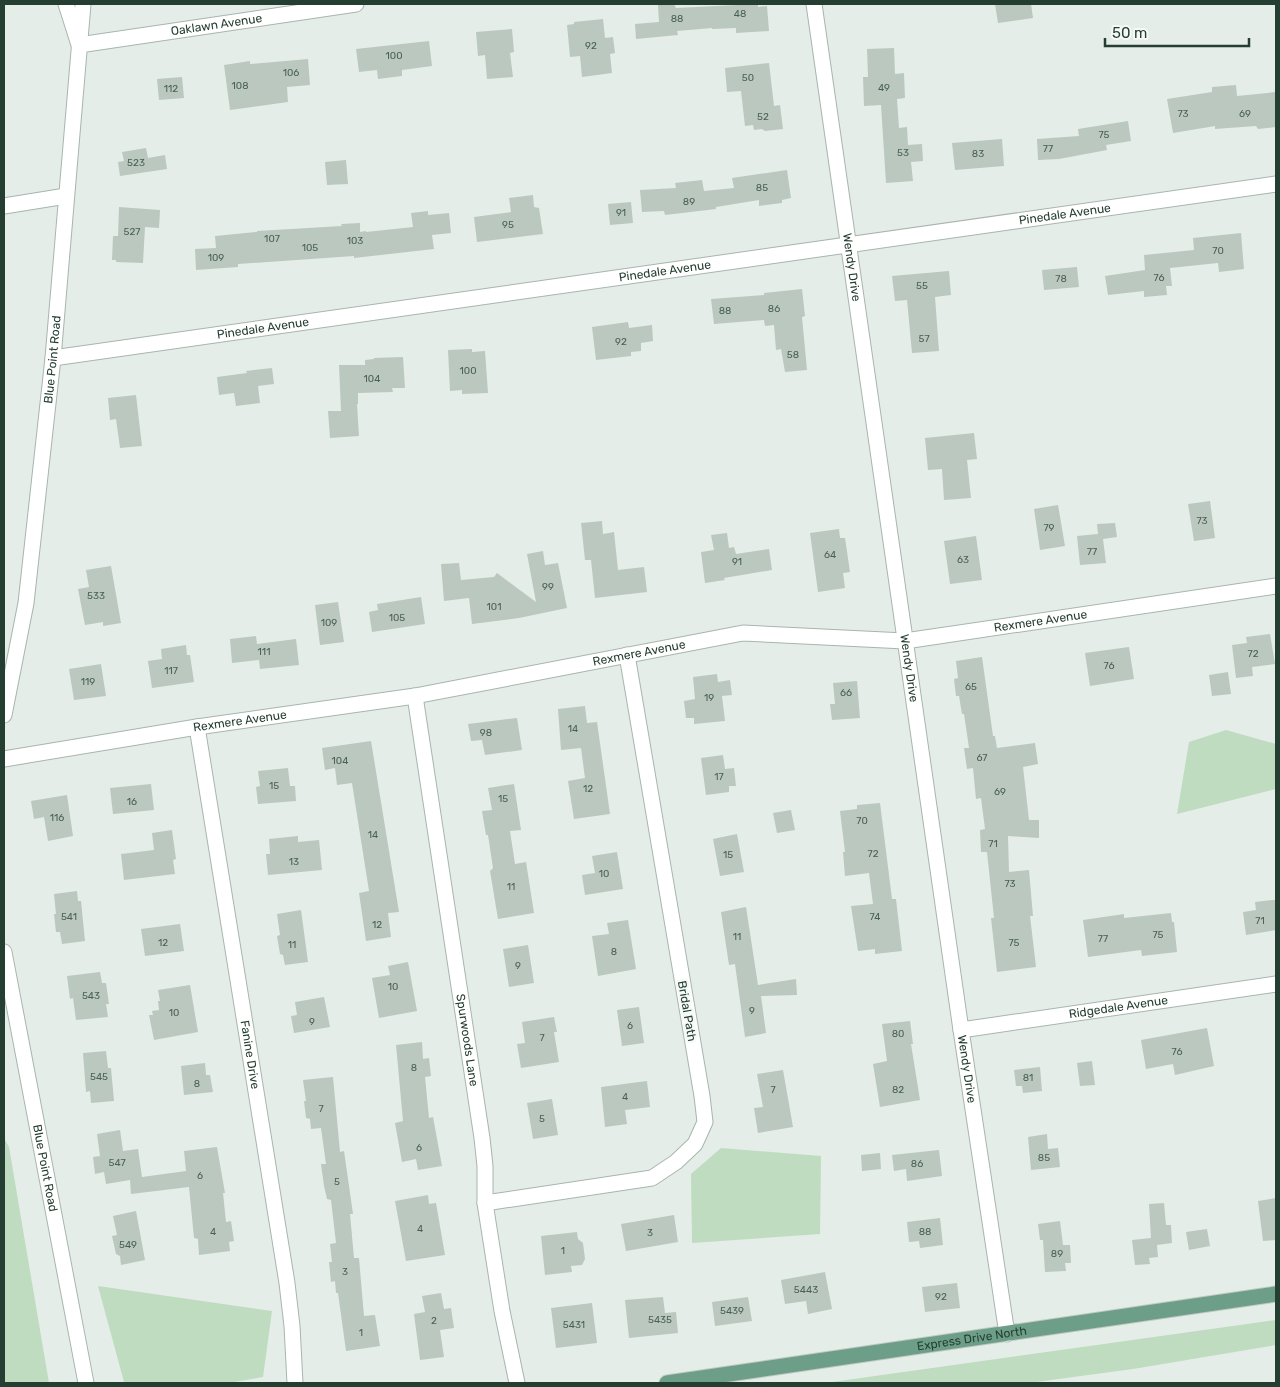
<svg xmlns="http://www.w3.org/2000/svg" width="1280" height="1387" viewBox="0 0 1280 1387" font-family="Rubik,sans-serif">
	<style>
		.green { fill: #bfdcc1 }
		.building { fill: #bac8c0 }
		.lines { fill: none; stroke-linecap: round; stroke-linejoin: round }
		.minor-casing { stroke: #a8b5ae; stroke-width: 17 }
		.major-casing { stroke: #c2c9c6; stroke-width: 17 }
		.minor { stroke: #fff; stroke-width: 15 }
		.major { stroke: #6d9f88; stroke-width: 15 }
		.labels { text-anchor: middle; dominant-baseline: central; stroke-width: 5; stroke-linejoin: round; paint-order: stroke }
		.number-label { font-size: 10px; fill: #4a6056 }
		.street-label { font-size: 12px; fill: #253e32; stroke: #f5faf7 }
	</style>
	<rect width="100%" height="100%" fill="#e5ede8"/>
	<path class="green" d="M1226,730L1276,744V789L1177,814L1189,742Z
		M4,1138L9,1147L49,1383H4Z
		M721,1148L821,1156L820,1234L692,1243L691,1174Z
		M98,1286L272,1311L263,1377L229,1383H146L124,1382Z
		M1276,1320V1345L1133,1369L1029,1383H825Z"/>
	<path class="building" d="M674,4L676,8L758,4V7L767,6L769,31L736,33V28L712,29V28L677,31L678,35L636,39L635,24L659,22L658,5Z
		M995,4H1031L1033,18L998,23Z
		M603,19L605,38L613,37L615,53L610,54L612,73L582,77L580,56L570,57L567,25L574,24V22Z
		M512,29L514,52L510,53L513,77L487,79L485,55L478,56L476,32Z
		M429,41L432,66L402,70V76L378,79L377,70L359,72L356,49Z
		M894,48L895,74L904,73L905,98L897,99L899,128L907,127L908,145L922,144L923,161L911,162L913,181L886,183L881,105L864,106L863,77H868L867,49Z
		M308,59L310,85L287,87L288,102L230,110L224,65L250,61V64Z
		M769,63L774,106L780,105L783,129L765,131L762,129L754,130L753,125L745,126L741,91L727,92L725,68Z
		M182,77L184,98L159,100L157,79Z
		M1236,85L1237,96L1276,92V127L1258,129L1256,126L1215,129V126L1173,133L1167,99L1212,92V87Z
		M1128,121L1131,141L1106,145L1107,150L1059,159L1038,160L1037,139L1079,136L1078,129Z
		M1002,139L1004,166L955,170L952,143Z
		M146,148L148,158L165,155L167,169L120,176L118,162L124,161L122,152Z
		M346,160L348,184L327,185L325,162Z
		M787,170L791,198L782,200V203L759,206V200L716,207V209L665,215L664,211L642,212L640,190L676,188L675,183L702,180L704,191L734,188L732,178Z
		M533,195L534,207L539,208L543,234L477,242L474,217L511,212L509,198Z
		M631,202L633,223L610,225L608,204Z
		M119,207L160,210L159,228L145,227L143,263L116,262V260H112L113,236H118Z
		M428,211V215L449,213L451,233L432,235L434,249L354,258V256L238,264V267L196,270L195,249L216,248L215,236L257,232V231L342,226L341,224L360,223V232L366,231V232L413,227L411,213Z
		M1241,233L1244,269L1219,272L1218,263L1170,268L1172,286H1166L1167,295L1144,297V291L1108,295L1105,276L1145,270L1144,255L1194,250L1193,238Z
		M1077,267L1079,287L1044,290L1042,270Z
		M949,271L951,295L935,297L939,351L912,353L907,300L895,301L892,276Z
		M802,289L805,316L802,317L807,370L785,372L781,349L776,350L774,325L765,326L764,320L714,324L711,299L764,295V293Z
		M628,322L629,328L652,325L653,341L641,343V351L631,352V356L596,360L592,327Z
		M472,349V352L485,351L488,393L462,394V390L450,391L448,350Z
		M403,357L405,388H392L393,392L358,393V404H357L359,436L330,438L328,411H341L339,365H365V360L374,359V358Z
		M272,368L274,384L258,386L260,403L236,406L234,393L219,395L217,377L247,373L246,371Z
		M136,395L142,446L120,448L116,419L110,420L108,398Z
		M974,433L977,459L967,460L971,498L944,500L942,469L928,470L925,438Z
		M1210,501L1215,538L1194,541L1188,504Z
		M1058,505L1065,546L1040,550L1034,509Z
		M602,521L603,534L614,532L618,570L644,567L647,592L595,598L591,560H585L581,523Z
		M1115,523L1117,537L1103,539L1106,563L1080,565L1077,536L1098,534L1097,524Z
		M839,529L840,538H845L850,572L843,573L845,588L818,592L810,533Z
		M727,533L729,548L734,547L736,554L769,549L772,570L724,578L725,580L705,583L701,552L714,550L711,535Z
		M976,536L982,580L950,584L944,541Z
		M543,551L545,565L558,563L567,608L519,618L472,624L469,598L444,601L441,564L459,563L461,580L494,577L497,573L536,602L527,554Z
		M111,566L121,623L103,626V622L85,625L78,589L89,587L86,570Z
		M421,597L425,624L372,632L369,612L378,610L377,604Z
		M338,602L344,642L320,645L315,605Z
		M1270,634L1275,664L1252,667L1253,676L1236,678L1232,645L1247,643L1246,637Z
		M256,636L257,644L296,639L299,665L260,669L259,660L232,663L230,639Z
		M186,645L187,655H190L194,682L152,688L148,661L162,659L161,649Z
		M1129,647L1134,679L1090,686L1085,653Z
		M982,657L993,736H995L997,748L1035,743L1038,764L1023,767L1029,820H1039V838L1008,836L1009,872L1029,870L1033,916H1030L1036,967L997,972L991,918H994L987,852H981L980,830L985,829L981,798L976,799L973,768L967,769L964,748H969L964,714H962L959,696H956L954,679L958,678L956,661Z
		M101,664L106,696L74,700L69,669Z
		M1228,672L1231,694L1212,696L1209,675Z
		M717,674L718,682L730,680L732,695L722,696L725,721L694,724V718H686L684,701L695,699L693,677Z
		M857,681L860,718L832,720L830,704H835L833,683Z
		M585,706L587,723L597,722L610,814L574,819L568,781L585,778L581,748L561,750L558,709Z
		M517,718L522,750L485,755L482,740L471,741L468,724Z
		M371,741L399,912L388,913L391,937L366,941L359,893L369,891L352,783L337,785L335,768L325,770L322,748Z
		M723,755L725,769L734,768L736,786H729V792L706,795L701,758Z
		M288,768L290,786H295L296,801L258,804L256,787L260,786L258,771Z
		M151,784L154,810L113,814L110,788Z
		M514,784L521,830L510,831L515,864L526,862L534,913L498,919L490,871L493,868L488,835H486L482,811L492,810L488,788Z
		M67,795L73,836L48,841L44,817L34,819L31,801Z
		M880,803L892,899H896L902,951L875,954V949L858,951L851,906L873,904L869,873L845,876L843,852H845L840,811L857,809V805Z
		M791,810L795,830L777,833L773,813Z
		M172,830L176,859L173,860L175,874L124,880L121,854L154,850L152,833Z
		M737,834L744,872L720,876L713,839Z
		M298,836V842L319,840L322,870L268,875L266,854H270L269,839Z
		M617,852L623,889L585,895L582,875L595,873L592,856Z
		M77,891L78,901H81L85,941L62,944L60,932H56L54,914H56L54,894Z
		M1273,900H1276V930L1246,935L1243,912L1256,910L1255,902Z
		M746,907L758,985L796,979L797,995L761,996L766,1033L745,1037L735,964L729,965L721,912Z
		M301,910L308,962L285,965L283,955L280,954L277,936L280,935L277,914Z
		M1171,913L1172,922H1174L1177,952L1142,956L1141,950L1088,957L1083,920L1124,914V918Z
		M628,920L636,969L598,976L592,936L609,934L607,923Z
		M180,924L184,951L145,956L141,929Z
		M528,945L534,983L509,987L503,949Z
		M408,962L417,1011L379,1018L372,978L390,975L388,966Z
		M100,972L102,983H106L109,1004H106L108,1017L76,1020L73,998L70,999L67,976Z
		M190,985L198,1032L154,1040L149,1015H153L152,1011L159,1010L158,1001H160L158,990Z
		M324,997L330,1027L294,1033L291,1016L297,1015L295,1002Z
		M639,1007L644,1043L622,1046L617,1010Z
		M554,1017L557,1032H554L559,1062L521,1068L517,1044L525,1043L522,1022Z
		M910,1021L913,1044H911L920,1100L880,1107L873,1064L887,1061L882,1024Z
		M1207,1028L1214,1066L1175,1075L1173,1064L1146,1069L1141,1040Z
		M422,1042L423,1059L429,1058L431,1076L425,1077L429,1118L433,1117L442,1166L418,1170L416,1159L402,1162L395,1123L403,1121L396,1045Z
		M106,1051L108,1068H111L114,1101L91,1103L90,1091L86,1092L83,1053Z
		M1092,1061L1095,1085L1080,1086L1077,1063Z
		M205,1063L206,1075H210L213,1092L184,1095L181,1066Z
		M1040,1067L1042,1091L1023,1093L1022,1086H1016L1014,1070Z
		M783,1070L793,1127L758,1133L754,1108L763,1107L757,1074Z
		M333,1077L340,1152L344,1151L353,1214H350L354,1258H359L364,1316L375,1315L380,1346L346,1351L338,1293H336L335,1281L331,1282L329,1262H332L330,1244L336,1243L331,1200L327,1199L324,1186L321,1164H326L321,1128L311,1129L310,1119L306,1118L304,1101H306L303,1080Z
		M647,1081L650,1107L625,1110L627,1124L605,1127L601,1087Z
		M552,1099L558,1135L533,1139L527,1103Z
		M120,1130L123,1151L138,1149L142,1177L186,1171L184,1151L217,1147L225,1193H223L226,1222L231,1221L234,1241L229,1242L230,1251L199,1255L198,1239L194,1238L189,1187L131,1194L130,1180L106,1184L104,1172L95,1174L93,1157L100,1156L97,1134Z
		M1047,1134L1048,1149L1058,1148L1060,1167L1031,1170L1028,1137Z
		M939,1150L942,1176L907,1181L906,1169L894,1171L892,1155Z
		M880,1153L881,1169L862,1171L861,1155Z
		M428,1195L429,1204L436,1203L445,1255L406,1261L395,1201Z
		M1276,1198V1240L1263,1241L1258,1201Z
		M1164,1203L1166,1225H1171L1172,1243L1157,1245L1158,1257L1149,1258L1150,1264L1135,1265L1132,1240L1151,1238L1149,1204Z
		M136,1211L145,1260L121,1265L120,1256L116,1254L112,1236L117,1235L113,1216Z
		M674,1215L678,1242L626,1251L621,1224Z
		M940,1218L943,1245L920,1248L919,1241L909,1242L907,1222Z
		M1060,1221L1063,1245H1070L1071,1263H1065L1066,1271L1045,1272L1043,1240H1040L1038,1224Z
		M1207,1229L1210,1246L1189,1250L1186,1232Z
		M577,1232L578,1239L583,1243L585,1259L582,1265L571,1266L572,1272L545,1275L541,1236Z
		M825,1272L832,1309L808,1314L806,1301L785,1304L781,1280Z
		M957,1283L960,1308L925,1312L922,1287Z
		M441,1293L444,1309L451,1308L454,1328L440,1330L444,1357L420,1360L414,1314L425,1312L422,1296Z
		M663,1297L665,1313L676,1312L678,1333L629,1338L625,1300Z
		M748,1297L752,1321L715,1326L712,1302Z
		M592,1303L597,1343L556,1348L551,1308Z"/>
	<g class="lines">
		<g class="minor-casing">
			<g id="minor">
				<path id="s1" d="M66,4L79,45L356,4"/>
				<path id="s2" d="M814,4L961,1030L1007,1334"/>
				<path d="M4,206L66,196"/>
				<path id="s3" d="M53,358L1276,184"/>
				<path id="s4" d="M415,696L482,1138L485,1166V1203L502,1311L517,1383"/>
				<path id="s5" d="M4,715L26,603L53,358L83,4"/>
				<path id="s6" d="M197,727L287,1283L292,1326L295,1383"/>
				<path id="s7" d="M4,759L197,727L415,696L743,633L905,641L1276,586"/>
				<path id="s8" d="M4,952L86,1383"/>
				<path id="s9" d="M961,1030L1276,984"/>
				<path d="M485,1203L652,1178L676,1162L695,1144L705,1122L702,1096L627,655"/>
			</g>
		</g>
		<g class="major-casing">
			<g id="major">
				<path id="s10" d="M667,1383L1276,1294"/>
			</g>
		</g>
		<use href="#minor" class="minor"/>
		<use href="#major" class="major"/>
	</g>
	<g class="labels">
		<g class="number-label">
			<text x="740" y="14">48</text>
			<text x="677" y="19">88</text>
			<text x="591" y="46">92</text>
			<text x="394" y="56">100</text>
			<text x="291" y="73">106</text>
			<text x="748" y="78">50</text>
			<text x="240" y="86">108</text>
			<text x="884" y="88">49</text>
			<text x="171" y="89">112</text>
			<text x="1183" y="114">73</text>
			<text x="1245" y="114">69</text>
			<text x="763" y="117">52</text>
			<text x="1104" y="135">75</text>
			<text x="1048" y="149">77</text>
			<text x="903" y="153">53</text>
			<text x="978" y="154">83</text>
			<text x="136" y="163">523</text>
			<text x="762" y="188">85</text>
			<text x="689" y="202">89</text>
			<text x="621" y="213">91</text>
			<text x="508" y="225">95</text>
			<text x="132" y="232">527</text>
			<text x="272" y="239">107</text>
			<text x="355" y="241">103</text>
			<text x="310" y="248">105</text>
			<text x="1218" y="251">70</text>
			<text x="216" y="258">109</text>
			<text x="1159" y="278">76</text>
			<text x="1061" y="279">78</text>
			<text x="922" y="286">55</text>
			<text x="774" y="309">86</text>
			<text x="725" y="311">88</text>
			<text x="924" y="339">57</text>
			<text x="621" y="342">92</text>
			<text x="793" y="355">58</text>
			<text x="468" y="371">100</text>
			<text x="372" y="379">104</text>
			<text x="1202" y="521">73</text>
			<text x="1049" y="528">79</text>
			<text x="1092" y="552">77</text>
			<text x="830" y="555">64</text>
			<text x="963" y="560">63</text>
			<text x="737" y="562">91</text>
			<text x="548" y="587">99</text>
			<text x="96" y="596">533</text>
			<text x="494" y="607">101</text>
			<text x="397" y="618">105</text>
			<text x="329" y="623">109</text>
			<text x="264" y="652">111</text>
			<text x="1253" y="654">72</text>
			<text x="1109" y="666">76</text>
			<text x="171" y="671">117</text>
			<text x="88" y="682">119</text>
			<text x="971" y="687">65</text>
			<text x="846" y="693">66</text>
			<text x="709" y="698">19</text>
			<text x="573" y="729">14</text>
			<text x="486" y="733">98</text>
			<text x="982" y="758">67</text>
			<text x="340" y="761">104</text>
			<text x="719" y="777">17</text>
			<text x="274" y="786">15</text>
			<text x="588" y="789">12</text>
			<text x="1000" y="792">69</text>
			<text x="503" y="799">15</text>
			<text x="132" y="802">16</text>
			<text x="57" y="818">116</text>
			<text x="862" y="821">70</text>
			<text x="373" y="835">14</text>
			<text x="993" y="844">71</text>
			<text x="873" y="854">72</text>
			<text x="728" y="855">15</text>
			<text x="294" y="862">13</text>
			<text x="604" y="874">10</text>
			<text x="1010" y="884">73</text>
			<text x="511" y="887">11</text>
			<text x="69" y="917">541</text>
			<text x="875" y="917">74</text>
			<text x="1260" y="921">71</text>
			<text x="377" y="925">12</text>
			<text x="1158" y="935">75</text>
			<text x="737" y="937">11</text>
			<text x="1103" y="939">77</text>
			<text x="163" y="943">12</text>
			<text x="1014" y="943">75</text>
			<text x="292" y="945">11</text>
			<text x="614" y="952">8</text>
			<text x="518" y="966">9</text>
			<text x="393" y="987">10</text>
			<text x="91" y="996">543</text>
			<text x="752" y="1011">9</text>
			<text x="174" y="1013">10</text>
			<text x="312" y="1022">9</text>
			<text x="630" y="1026">6</text>
			<text x="898" y="1034">80</text>
			<text x="542" y="1038">7</text>
			<text x="1177" y="1052">76</text>
			<text x="414" y="1068">8</text>
			<text x="99" y="1077">545</text>
			<text x="1028" y="1078">81</text>
			<text x="197" y="1084">8</text>
			<text x="773" y="1090">7</text>
			<text x="898" y="1090">82</text>
			<text x="625" y="1097">4</text>
			<text x="321" y="1109">7</text>
			<text x="542" y="1119">5</text>
			<text x="419" y="1148">6</text>
			<text x="1044" y="1158">85</text>
			<text x="117" y="1163">547</text>
			<text x="917" y="1164">86</text>
			<text x="200" y="1176">6</text>
			<text x="337" y="1182">5</text>
			<text x="420" y="1229">4</text>
			<text x="213" y="1232">4</text>
			<text x="925" y="1232">88</text>
			<text x="650" y="1233">3</text>
			<text x="128" y="1245">549</text>
			<text x="563" y="1251">1</text>
			<text x="1057" y="1254">89</text>
			<text x="345" y="1272">3</text>
			<text x="806" y="1290">5443</text>
			<text x="941" y="1297">92</text>
			<text x="732" y="1311">5439</text>
			<text x="660" y="1320">5435</text>
			<text x="434" y="1321">2</text>
			<text x="574" y="1325">5431</text>
			<text x="361" y="1333">1</text>
		</g>
		<g class="street-label">
			<text stroke="none"><textPath href="#s1" startOffset="182">Oaklawn Avenue</textPath></text>
			<text stroke="none"><textPath href="#s3" startOffset="1022">Pinedale Avenue</textPath></text>
			<text stroke="none"><textPath href="#s2" startOffset="266">Wendy Drive</textPath></text>
			<text stroke="none"><textPath href="#s3" startOffset="618">Pinedale Avenue</textPath></text>
			<text stroke="none"><textPath href="#s3" startOffset="212">Pinedale Avenue</textPath></text>
			<text stroke="none"><textPath href="#s5" startOffset="359">Blue Point Road</textPath></text>
			<text stroke="none"><textPath href="#s7" startOffset="1049">Rexmere Avenue</textPath></text>
			<text stroke="none"><textPath href="#s7" startOffset="644">Rexmere Avenue</textPath></text>
			<text stroke="none"><textPath href="#s2" startOffset="671">Wendy Drive</textPath></text>
			<text stroke="none"><textPath href="#s7" startOffset="239">Rexmere Avenue</textPath></text>
			<text stroke="none"><textPath href="#s9" startOffset="159">Ridgedale Avenue</textPath></text>
			<text transform="translate(687 1011) rotate(80)">Bridal Path</text>
			<text stroke="none"><textPath href="#s4" startOffset="348">Spurwoods Lane</textPath></text>
			<text stroke="none"><textPath href="#s6" startOffset="332">Fanine Drive</textPath></text>
			<text stroke="none"><textPath href="#s2" startOffset="1076">Wendy Drive</textPath></text>
			<text stroke="none"><textPath href="#s8" startOffset="220">Blue Point Road</textPath></text>
			<text stroke="none"><textPath href="#s10" startOffset="308">Express Drive North</textPath></text>
		</g>
	</g>
	<rect width="1280" height="1387" fill="none" stroke="#253e32" stroke-width="10"/>
	<path d="M1105 38v8h144v-8" fill="none" stroke="#253e32" stroke-width="2.5"/>
	<text x="1112" y="38" font-size="15" fill="#253e32" stroke="#f5faf7" stroke-width="4" paint-order="stroke">50 m</text>
</svg>
